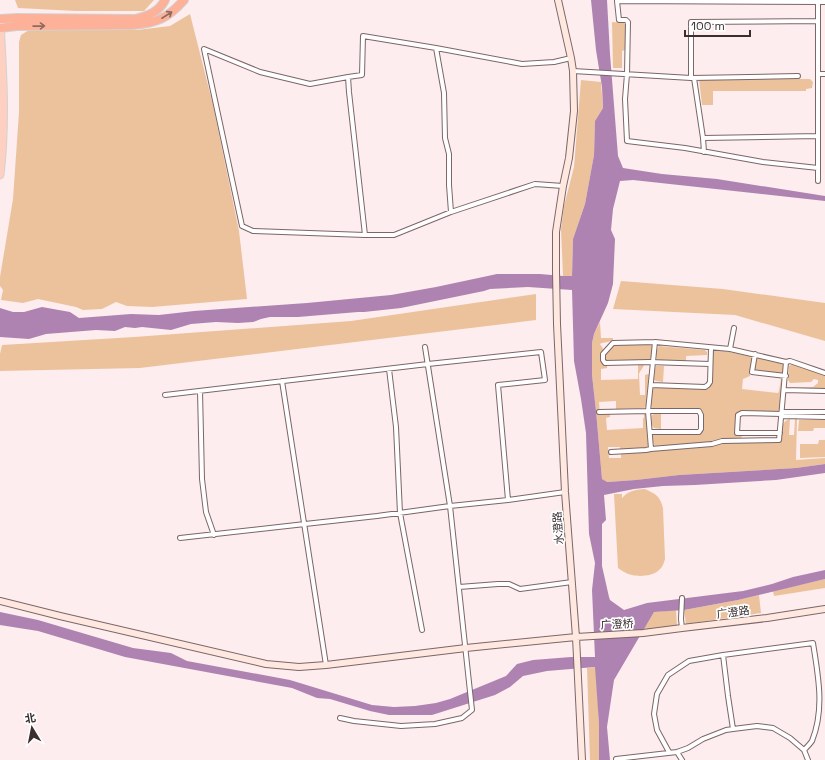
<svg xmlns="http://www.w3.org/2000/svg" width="825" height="760" viewBox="0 0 825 760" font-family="'Space Grotesk','Noto Sans SC',sans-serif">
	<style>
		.green { fill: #ecc29d }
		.water { fill: #ae83b1 }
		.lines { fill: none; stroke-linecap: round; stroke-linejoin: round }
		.street-casing { stroke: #7c6667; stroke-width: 6 }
		.secondary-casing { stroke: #7c6667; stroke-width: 8 }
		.primary-casing { stroke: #d3d1d1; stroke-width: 9 }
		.highway-casing { stroke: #d3d1d1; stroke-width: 10 }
		.street { stroke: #fff; stroke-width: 4 }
		.secondary { stroke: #fee8e0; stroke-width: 6 }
		.primary { stroke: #fdd0c1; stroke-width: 7 }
		.highway { stroke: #fcb198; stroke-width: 8 }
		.oneway { stroke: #916a5f }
		.labels { text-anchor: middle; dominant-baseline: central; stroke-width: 3.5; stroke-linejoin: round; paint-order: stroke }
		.street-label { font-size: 11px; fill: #392f30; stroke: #fff }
	</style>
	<rect width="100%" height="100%" fill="#fdedee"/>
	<path class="green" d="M15,0H154L144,11H76L18,8Z
		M190,14L213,105L239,231L247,299L152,307L127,306L116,302L102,309L83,310L76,307L38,299L23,303L1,300L3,290L0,286V277L13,199L19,112V42L21,35L29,30H137L170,26Z
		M612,22L625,23V50L622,51V68H613Z
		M699,79H810L813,82L812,88L806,89V91H713V105H702Z
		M581,80L601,82L603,108L595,121L594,155L585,204L573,239L572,276H563L561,229L564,206L574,167Z
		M621,281L723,289L825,303V341L735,315L613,309Z
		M536,294V320L140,368L0,371V354L2,345L134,337L351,321Z
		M600,322L601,338H613V341L602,343L600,344L604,350C600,354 601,359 603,364H607V368L601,369V380L638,379V364L644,365C643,368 640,371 639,374L640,395H645V375L648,374L649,375L646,406L644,408L616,409V401L599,402L600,414L610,413V417L606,418L607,430L643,428V418H644V413H646L648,444V447L645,449L620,450V447H608L609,458H621V454L704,447L724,443L781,441C782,433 780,421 790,419L789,435H794L795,419H797L796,460L825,458V464L796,468L679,475L637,480L606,482L602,479L596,411L592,375V343L594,334Z
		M650,344L653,347L652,357L648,360L607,362L605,360L604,353L614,345Z
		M659,346L705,350L707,352V355L686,356V361H706L707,363L658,362C655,357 656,350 659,346Z
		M713,351H725L752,357L750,376L743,379L742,389L778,393L779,391L781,379H783L779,410L777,412H741C740,412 738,412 738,413C734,416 735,430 735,434L741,435L742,436L741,438H722L706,443L655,446C652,443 653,439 653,435L655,433H699L702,413L652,409C650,404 652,395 653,389L656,386L710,385Z
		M757,358L783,364L784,368L783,373L780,374L755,371C753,367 754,362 757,358Z
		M792,364L825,375V389L790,388L813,387L818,383V380L814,379L811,382L790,383L788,380L789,366Z
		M656,366H664L663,382L656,381L654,380L655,369Z
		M654,414H661V429L654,428C651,425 651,419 652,415Z
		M799,420H825V428H814L813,431H798Z
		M819,440H825V457L800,458V444H818Z
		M645,489C656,494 660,496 663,508L665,559C664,563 662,568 659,570C653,576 640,577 632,575C627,574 622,571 618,568L614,494H622V498C630,490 634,490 645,489Z
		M825,579V588L774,596L773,591Z
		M759,595L761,613L686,624L684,610L738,600Z
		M676,610L677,626L643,630L654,612Z
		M596,667L599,724V760H590L587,668Z"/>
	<path class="water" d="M591,0H607L610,54L618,156L623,168L662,174L717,179L825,196V201L633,180L620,181L613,209L611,230L615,239L613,284L608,303L594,334L592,343V375L596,411L602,479L607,482L636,480L679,475L796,468L825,464V473L776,480L695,485L663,486L634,489L604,495L606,520L602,524V566L609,597L610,600L624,610L647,603L743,591L772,584L793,577L825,570V579L738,600L684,610L654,612L614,680L607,727L610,760H599V724L595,667L547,671L523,676L510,687L495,695L432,715H389L370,711L330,699L317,698L292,688L125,657L38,631L0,625V612L38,620L133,648L171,653L187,661L290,680L372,705L394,707L415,706L436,703L450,699L506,676L517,664L533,660L571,657H595L592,590L595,563L589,534L586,433L581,399L574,361L572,290L528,287L490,289L484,291L401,308L364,312H358L298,317H270L261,319L253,322L238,323L216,322L191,324L171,330L142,327L135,328L125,327L115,331L96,330L46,334L29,339L0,337V308L13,312H24L42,307L70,312L79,318L131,314L159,315L194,311L307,303L391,295L436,287L497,274H540L563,276H572L573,239L585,204L594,155L595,121L603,108L602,87L596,50Z"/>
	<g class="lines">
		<g class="street-casing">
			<path id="street" d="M436,48L444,93L445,138L449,154V185L451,212
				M573,71L691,78L798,76
				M818,74H825
				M348,77L310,84L260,72L204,49L242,226L253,231L365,235H394L451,212L535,184L563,186
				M691,78V22L818,21
				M694,78L703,138L704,152
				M703,138L818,136
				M818,168L763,162L685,148L627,141L625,99L627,74L628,22L626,20H619L617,1L825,2
				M818,181V2
				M365,235L349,92L348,77L362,75L363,36L436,48L522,64L554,62L571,58
				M655,342L730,349L786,362L779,440L722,441L712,444L651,449L648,411Z
				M655,342L613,343L603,354V360L605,363L649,362L710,364
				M730,349L734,328
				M755,354L752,372L786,376
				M786,362L790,361L825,373
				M389,369L396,427L400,513L422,630
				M282,381L326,665
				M651,385L705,387L708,385L710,382L711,348
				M784,390L825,391
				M200,391L202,479L206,512L214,535
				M165,395L428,364L541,352L545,380L498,385L508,500
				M599,412L648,411H699L701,415V429L699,432H650
				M782,412H825
				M782,416L825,417
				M780,433H737L738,415L742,413L782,414
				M611,452L646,450L651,449
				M180,538L305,524L377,516L450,506L508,500L565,492
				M459,587L498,584H509L520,589L572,582
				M682,628L681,619L682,598
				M723,655L813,643C818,675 825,709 812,741C810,744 807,747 804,750
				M340,718L354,721L401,726L435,724L462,718L472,710L450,506L425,347
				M669,752L657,730L654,714L657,694L668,675L689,661L723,655L728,696L733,729
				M677,752L682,760
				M616,760V759L677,752L688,748L703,739L726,730L733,729L757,726L773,728L790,738L804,750L808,760"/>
		</g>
		<g class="secondary-casing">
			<path id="secondary" d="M558,0L571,58L573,71L574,111L569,158L563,186L556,232V271L557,324L565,492L576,637L582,760
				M0,601L60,616L266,664L299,667L326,665L466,648L576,637L643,633L682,628L767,618L825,609"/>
		</g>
		<g class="primary-casing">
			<path id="primary" d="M0,23C3,74 6,125 0,175"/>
		</g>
		<g class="highway-casing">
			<path id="highway" d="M0,19L17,18L135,19C148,16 159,12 165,0
				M0,28L17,26L133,25C157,23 168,18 184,0"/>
		</g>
		<use href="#street" class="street"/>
		<use href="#secondary" class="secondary"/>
		<use href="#primary" class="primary"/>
		<use href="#highway" class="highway"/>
	</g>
	<defs><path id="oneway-shaft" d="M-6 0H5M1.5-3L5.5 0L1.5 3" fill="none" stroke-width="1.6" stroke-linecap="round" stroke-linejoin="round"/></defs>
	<g class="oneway">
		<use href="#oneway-shaft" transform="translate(167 15) rotate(-33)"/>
		<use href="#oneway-shaft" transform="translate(39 26) rotate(-1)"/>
	</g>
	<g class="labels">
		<g class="street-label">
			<text transform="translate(558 528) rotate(-94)">水澄路</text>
			<text transform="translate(733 612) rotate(-7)">广澄路</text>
			<text transform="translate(617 624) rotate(-3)">广澄桥</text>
		</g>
	</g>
	<g transform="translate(32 728) rotate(350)" stroke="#ffffff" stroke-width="3" paint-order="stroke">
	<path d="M0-3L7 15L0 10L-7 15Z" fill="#392f30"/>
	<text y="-6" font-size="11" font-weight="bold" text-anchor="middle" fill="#392f30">北</text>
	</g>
	<path d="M685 30v6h65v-6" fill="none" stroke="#392f30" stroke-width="2"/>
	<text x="691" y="30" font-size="12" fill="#392f30" stroke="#ffffff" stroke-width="3" paint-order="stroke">100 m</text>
</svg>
